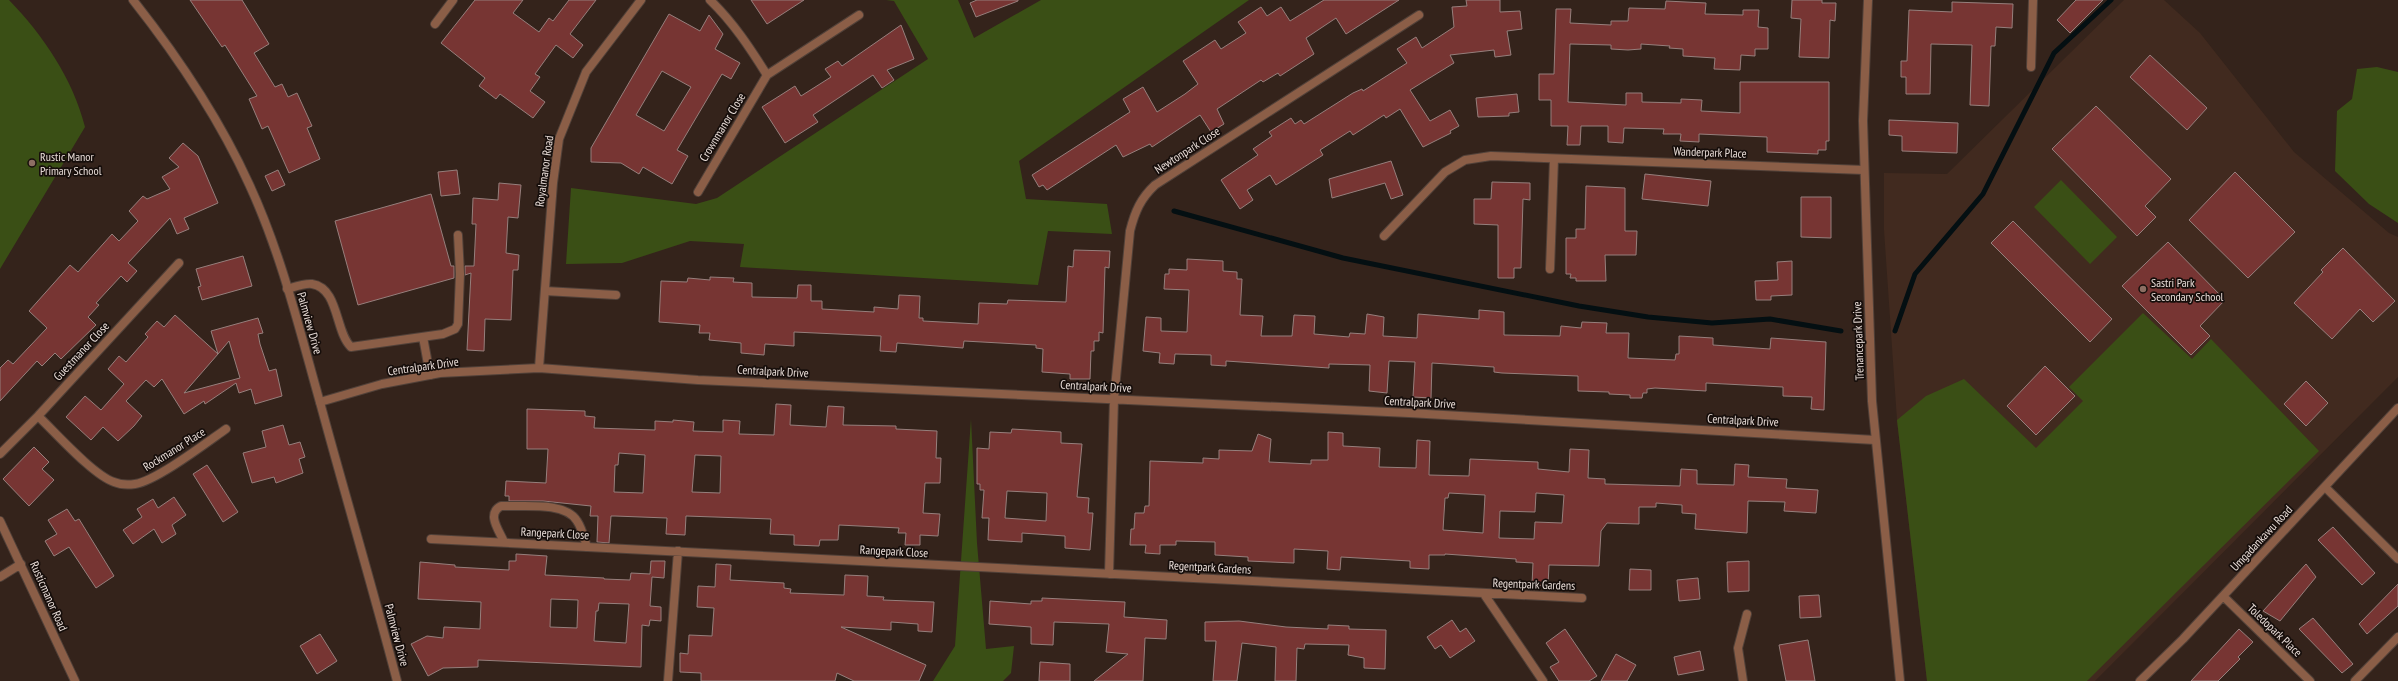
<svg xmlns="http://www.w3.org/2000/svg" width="2398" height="681" viewBox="0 0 2398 681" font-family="'PT Sans Narrow',sans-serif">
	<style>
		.built { fill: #412a1f }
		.green { fill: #3a4f15 }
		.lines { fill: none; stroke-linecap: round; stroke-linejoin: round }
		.stream { stroke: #040f12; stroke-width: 5 }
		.building { fill: #773533; stroke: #967f7c; fill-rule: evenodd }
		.service-casing { stroke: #514139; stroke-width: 10 }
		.minor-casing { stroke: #514139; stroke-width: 10 }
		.tertiary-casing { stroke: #514139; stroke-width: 10 }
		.service { stroke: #8b5e47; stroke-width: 8 }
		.minor { stroke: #8b5e47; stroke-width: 8 }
		.tertiary { stroke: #8b5e47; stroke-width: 8 }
		.education-dot { fill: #8d6e63; stroke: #160e0b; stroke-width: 1.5 }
		.labels { text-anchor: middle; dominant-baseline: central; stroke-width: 3.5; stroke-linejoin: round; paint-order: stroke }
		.street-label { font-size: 12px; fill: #e9ddd8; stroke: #160e0b }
		.poi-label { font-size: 12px; fill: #e9ddd8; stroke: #160e0b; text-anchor: start }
	</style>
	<rect width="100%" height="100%" fill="#34231b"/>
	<path class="built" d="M2124,0H2164L2200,33L2294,152L2389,233L2398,237V377L2095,681H1927L1897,420L1884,230V173L1947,174Z"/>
	<path class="green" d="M0,0H9C43,35 73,79 85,127L0,269Z
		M886,0H958L974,38L1041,0H1249L1019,161L1026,199L1107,204L1112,234L1048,231L1038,285L740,267L744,244L690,241L622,263L566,264L571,188L696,204L717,198L928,59L894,1Z
		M2377,67L2398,72V223L2369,204L2335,171L2337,111L2352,99L2357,69Z
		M2061,180L2117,237L2090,264L2034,207Z
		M2143,313L2192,359L2211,339L2319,451L2087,681H1927L1897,420L1926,396L1964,379L2036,448L2083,401L2069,387Z
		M971,419L977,543L986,649L1014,646L1011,673L1003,681H933L955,646Z"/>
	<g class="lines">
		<path class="stream" d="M1174,211L1343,258L1579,306L1648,317L1712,323L1770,319L1841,331
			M1895,331L1915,274L1983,194L2054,53L2111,0"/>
	</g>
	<path class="building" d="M190,0H242L269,44L254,53L275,87L282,84L288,97L297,93L312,126L307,128L320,159L289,173L268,126L262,129L249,99L257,96L225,45L222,47Z
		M475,0H523L513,13L539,32L549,18L553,21L569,0H596L570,34L583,45L573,58L556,45L535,74L540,77L530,91L545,102L533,118L500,94L496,99L479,86L485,78L441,43Z
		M751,0H804L767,24Z
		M977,0H1018V1L976,17L970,3Z
		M1324,0H1399L1346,34L1336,18L1306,38L1314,54L1280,76L1278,73L1263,82L1261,80L1217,109L1224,124L1211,132L1200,115L1152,147L1150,144L1123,157L1116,145L1047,190L1043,185L1039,187L1032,175L1130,112L1123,99L1143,87L1157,112L1185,94L1198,84L1183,61L1215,40L1221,49L1246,33L1238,22L1261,7L1267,16L1281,7L1290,21Z
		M1466,0H1500V12L1520,11L1522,29L1507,31L1511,55L1495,57L1494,50L1450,55L1454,63L1410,90L1430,121L1450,110L1459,126L1450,131L1451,133L1423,147L1400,109L1386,118L1384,115L1353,135L1350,131L1320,150L1323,155L1276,185L1270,175L1247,190L1253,200L1240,209L1221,180L1258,155L1253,149L1272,136L1269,132L1291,118L1295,124L1301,120L1304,124L1353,93L1362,89L1363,91L1407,63L1397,49L1416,37L1422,48L1454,27L1452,7L1467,6Z
		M1792,0H1822V3H1836L1835,21L1830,20L1829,58L1799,57L1801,19L1791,18Z
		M2076,0H2103L2070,33L2057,20Z
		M1666,1L1706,3L1705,14L1743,15V10H1759L1758,27L1768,28V49H1755V56L1741,55L1740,70L1714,69L1715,58L1683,56V49L1669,48L1670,46L1641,44V49L1628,50L1611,49V45L1570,44L1568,102L1626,105V93H1642V102L1681,103V99L1702,100L1701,111L1740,113V82H1829V141H1826V150H1818V154L1767,152V137L1699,134V142L1680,141L1681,134H1663L1664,129L1624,128L1623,143L1608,142V126H1581L1580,145H1567L1568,126H1551V100H1539V74H1554L1556,9H1571L1570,23L1611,25V21H1628L1629,8L1665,9Z
		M1952,2L2013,4L2012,28L1996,27L1995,46H1991L1989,106L1970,105L1972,45L1931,44L1930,94H1906V77H1901V61H1907L1909,10L1952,12Z
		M669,14L700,31L709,15L723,34L715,49L740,63L731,79L722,74L677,150L688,156L672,184L643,167L639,174L621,163L591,162V148ZM662,71L691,87L664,131L636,115Z
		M901,25L914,59L887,70L894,80L882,88L873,75L813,115L818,122L785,143L762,107L795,86L801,96L831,77L825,69L838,61L842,66Z
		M2150,55L2207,108L2187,130L2130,77Z
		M1517,94L1519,112L1509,113V116L1478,117L1476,98Z
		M2096,106L2171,179L2145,206L2156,217L2137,236L2052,149Z
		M1889,120L1958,123L1957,153L1902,151V136L1889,135Z
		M183,143L198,156L218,203L184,218L189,229L177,234L170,218L128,263L137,271L127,282L121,276L96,303L99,305L88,317L96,325L61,359L55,353L42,366L37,361L0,401V368L8,360L13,364L47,328L29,311L70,265L78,272L112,234L119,241L138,221L129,211L143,196L147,199L170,189L162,177L179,167L169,158Z
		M1391,161L1403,195L1391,199L1385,183L1332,198L1329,179Z
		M278,170L285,185L272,191L265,176Z
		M457,170L460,194L441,196L438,172Z
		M2235,172L2295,232L2248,278L2189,220Z
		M1645,174L1711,181L1708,206L1642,199Z
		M1492,182L1530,183V200L1523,199L1521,268H1514V278H1498V225L1474,224V199H1491Z
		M499,183L521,185L518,218L508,217L506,253L519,255L518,270H513L511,320L485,319L484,351L467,350L471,273L465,275V266H474L476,224H472L473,198L498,200Z
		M1586,186L1625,188V231H1637L1636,255H1605L1606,281H1576V278H1570L1571,274H1566V238H1576V229H1585Z
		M431,194L451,266H454V278L358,305L335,221Z
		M1801,197H1831V238L1801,237Z
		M2013,221L2112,319L2090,342L1991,243Z
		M2168,242L2225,300L2200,326L2210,336L2191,355L2122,286Z
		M2343,248L2395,301L2373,322L2360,309L2332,339L2294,303L2323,272L2321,270Z
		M1074,250L1110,251L1109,268L1105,267L1103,333L1099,332V341H1094V351H1091L1090,379H1070V374L1042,372L1043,349L1036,348V345L964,341L963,348L897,343L896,352L880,351L881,336L794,332V346L765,344L764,355L741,353V343L709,340L710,333H699L700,325L659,322L661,281L687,282L688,278L710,280V277L734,278L733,282L752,283V297L797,298L798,285H811V301H822V309L874,312V307L898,309L899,295L920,296L919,318H923V321L978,324L979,303L1007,304L1008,300L1066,302L1068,266L1073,267Z
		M243,256L252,286L202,300L198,287L201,286L196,269Z
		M1187,259L1223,261V271L1237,272V279H1242L1240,315L1263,316L1261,336H1292L1294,315L1315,316L1314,334L1349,337L1350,333L1365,334L1367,314L1384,317L1383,336L1417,338L1418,314L1479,319V310L1504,312V335L1560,336L1561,326L1581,328L1582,322L1607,323L1606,333H1629L1628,358L1675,360L1676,354H1679V336L1713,338V345L1770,349L1771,338L1826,342L1824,410L1811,409L1812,397L1783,396V387L1706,383V391L1655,388L1647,389V393H1643L1642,398H1630V395L1609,394V392L1578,391V376L1502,373L1494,372V367L1432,363L1431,398L1413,397L1415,362L1389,361L1387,393L1369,391L1370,365L1329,364V368L1226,361V366L1211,365V355L1175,354L1174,364L1159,363L1160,353L1143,351L1146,317L1161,318V331L1187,332L1189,290L1164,289L1165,274H1169V269L1187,270Z
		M1792,261V295L1771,296V300H1756L1755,281L1778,280L1777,262Z
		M175,315L218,354L184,393L240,378L229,341L218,354L211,331L258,318L263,333L258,334L260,344L269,371L276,369L282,396L255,404L251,389L239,393L236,383L205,404L204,401L184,414L162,379L154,387L146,380L126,401L142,416L134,426L118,441L103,427L91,440L66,417L85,396L101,410L124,384L108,369L119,356L126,362L148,337L145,334L157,321L164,327Z
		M2045,366L2075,396L2036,435L2007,406Z
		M2306,381L2328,403L2306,426L2284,404Z
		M776,404L791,405L790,425L826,427L828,406L844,407L843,425L896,426V429L937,431L936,458H941L940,483H925L923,513L940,514L938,536L920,535V545H905L906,533H898L899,528L839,525L838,540H820L819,546L794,545V535L770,534L771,519L686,516L685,535L666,534L667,518L615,516H611L609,543L597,542L598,516H590L591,506L543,501H509V496H505L506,481L546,483L548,449H527V409L585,411V416L595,417L594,428L655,430V421L673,422V420L694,422L693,431L723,432V420L740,421L739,434L774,435ZM619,453L645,455L643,493L614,492L615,465H618ZM695,455L721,456L720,493L692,492Z
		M283,425L289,445L300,442L305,457L299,459L303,473L276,483L274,477L252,483L243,453L266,447L262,431Z
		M1012,429L1061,432V443L1082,444L1077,497L1089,498L1088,513H1093L1090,550L1065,548V536L1022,533V542L988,540L989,518H982L984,490H980V484H977V448L989,449L990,432L1011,433ZM1007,491L1047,493L1046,521L1005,518Z
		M1328,432L1343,433V446L1380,448L1379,467L1416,468L1417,440L1430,441L1429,475L1469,476L1470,459L1538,462V469L1569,472L1570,449L1589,450L1588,478L1605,479V484L1680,486L1681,469L1697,470V484L1734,485L1735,464L1749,465L1748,477L1787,479L1786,488L1818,490L1816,513L1784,511L1785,502L1748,501L1747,533L1695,529L1696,514L1682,513V505L1656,503V507H1639V524L1607,523L1601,531L1599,566L1549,565L1548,586L1532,585L1533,563L1516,562V559L1445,554V555H1429V569L1410,568V561L1341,557L1340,570L1327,569L1328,551L1294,549V563L1248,561V557L1215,555V542L1176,541V545H1160V554L1145,553L1146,545H1130L1131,529H1134L1135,513H1144L1145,506H1149L1150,461L1203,463V458L1219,459V450L1252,451L1258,434L1271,439L1269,462L1311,464V460H1328ZM1449,493L1485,495L1483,533L1443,530L1445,498H1448ZM1536,493L1564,495L1562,523L1535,522L1534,539L1499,538L1500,511L1535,512Z
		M34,447L49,462L42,469L54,480L29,506L3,479Z
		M207,465L238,512L223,522L193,474Z
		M174,497L186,515L172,525L176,534L162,543L154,529L133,544L123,530L142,517L137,509L153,499L158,508Z
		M67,509L75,521L79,519L114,576L96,588L69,547L54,556L45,541L57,534L48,520Z
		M2333,527L2375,573L2362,585L2318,540Z
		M516,554L547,556L545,575L604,578V579L630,580L631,573L650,574L651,561H665L664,578L652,577L650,606L661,607V621L650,620L649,626L642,625L641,667L478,660V667L443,668L428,676L411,644L427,636L443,638L444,627L480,629L481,602L418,599L420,562L455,565V567L509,570V561H516ZM551,599L578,600L577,628L550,627ZM599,603L629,604L626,643L594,641L596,611H598Z
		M1749,561V591L1728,592L1727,562Z
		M716,564L731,565L730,580L784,583V588L791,589L790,593L844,595L845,575L868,576L867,596L884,597L883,600L934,602L932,632L918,631V624L891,622V630L841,627L926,665L919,681H854L837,673L835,681H701V673L680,672V653L688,654L689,635L712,636L714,608L697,607L698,586L715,587Z
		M2306,564L2316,577L2280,621L2263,611Z
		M1630,569L1651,570V590H1629Z
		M1698,578L1700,599L1679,601L1677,580Z
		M2398,584V606L2367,634L2359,624Z
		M1819,595L1821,617L1800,618L1799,596Z
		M1042,598L1125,602L1124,617L1167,620L1166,639L1145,638L1143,681H1094L1128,654L1106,652L1109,624L1054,622L1053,645L1031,644V627L989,624L990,601L1031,604V601H1042Z
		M2313,618L2353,664L2342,673L2299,629Z
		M1452,620L1460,632L1466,628L1475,641L1450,658L1441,645L1435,649L1427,637Z
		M1239,621L1286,627L1328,629V625L1349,626V629L1386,630L1385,669L1364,668V658L1348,655L1349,645L1305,644L1304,649L1297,648L1296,681H1275L1276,647L1242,643L1237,681H1213L1216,641H1205V622Z
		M1565,629L1597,676L1589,681H1559L1550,667L1559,662L1546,643Z
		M2239,629L2253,642L2238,657L2240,659L2218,681H2191Z
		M320,634L337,661L317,674L300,646Z
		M1808,640L1815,681H1786L1779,645Z
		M1700,651L1704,670L1678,675L1674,657Z
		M1616,654L1636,665L1627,681H1601Z
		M1040,662L1070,664V681H1039Z"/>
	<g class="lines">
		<g class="service-casing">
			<path id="service" d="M287,289C294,287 305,283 312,284C339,288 335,332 351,347L443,334L455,329L458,324L460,274L458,235
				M545,291L616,295
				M423,337L430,375
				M504,542C499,530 486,514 501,506C522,507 565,501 577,521C582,528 584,538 587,547"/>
		</g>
		<g class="minor-casing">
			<path id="minor" d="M710,0C733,22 750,48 767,75
				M435,24L453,0
				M2031,67L2033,0
				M698,192L767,75L859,15
				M1384,236L1445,172L1465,160L1491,156L1864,170
				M1550,269L1554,159
				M539,368L553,183L559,139L586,72L641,0
				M320,402L382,384L440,373L539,368L698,380L1409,413L1875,440
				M38,416C56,433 93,475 114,482C121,485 128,485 135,484C156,481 206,443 226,429
				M0,454L38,416L179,263
				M2325,487L2398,559
				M0,521L75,681
				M431,539L1582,598
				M1109,574L1114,399L1130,231C1135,211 1141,198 1155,185L1419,15
				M0,577L21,564
				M1484,594L1543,681
				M2223,596L2310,681
				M668,681L678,551
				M1743,681L1738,648L1747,614
				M2140,681L2183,639L2398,408
				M2355,681L2398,637"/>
		</g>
		<g class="tertiary-casing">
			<path id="tertiary" d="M133,0C178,57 219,118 249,184C282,255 300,332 321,406C346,498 373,589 397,681
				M1868,0L1863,121L1872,401L1900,681"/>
		</g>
		<use href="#service" class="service"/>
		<use href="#minor" class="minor"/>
		<use href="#tertiary" class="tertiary"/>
	</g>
	<g class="education-dot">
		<circle cx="32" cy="163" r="4"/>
		<circle cx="2143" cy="289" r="4"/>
	</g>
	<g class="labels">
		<g class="street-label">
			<text transform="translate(722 127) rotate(-59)">Crownmanor Close</text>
			<text transform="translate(1187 150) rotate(-33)">Newtonpark Close</text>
			<text transform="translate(1710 152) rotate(2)">Wanderpark Place</text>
			<text transform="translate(544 171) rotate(-82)">Royalmanor Road</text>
			<text transform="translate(310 323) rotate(74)">Palmview Drive</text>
			<text transform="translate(1858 341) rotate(-92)">Trenancepark Drive</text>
			<text transform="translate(81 351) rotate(-47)">Guestmanor Close</text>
			<text transform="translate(423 366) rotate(-8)">Centralpark Drive</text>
			<text transform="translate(773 371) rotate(3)">Centralpark Drive</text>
			<text transform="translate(1096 386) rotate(3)">Centralpark Drive</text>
			<text transform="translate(1420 402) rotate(3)">Centralpark Drive</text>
			<text transform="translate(1743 420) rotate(3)">Centralpark Drive</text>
			<text transform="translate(174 449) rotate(-32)">Rockmanor Place</text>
			<text transform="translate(555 533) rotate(3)">Rangepark Close</text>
			<text transform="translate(2261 538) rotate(-47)">Umgadankawu Road</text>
			<text transform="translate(894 551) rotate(3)">Rangepark Close</text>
			<text transform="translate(1210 567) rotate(3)">Regentpark Gardens</text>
			<text transform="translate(1534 584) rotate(2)">Regentpark Gardens</text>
			<text transform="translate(49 596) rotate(66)">Rusticmanor Road</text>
			<text transform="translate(2275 630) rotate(44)">Toledopark Place</text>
			<text transform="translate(397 635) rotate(75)">Palmview Drive</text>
		</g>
		<g class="poi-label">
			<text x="40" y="156">Rustic Manor<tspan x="40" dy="14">Primary School</tspan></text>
			<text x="2151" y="282">Sastri Park<tspan x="2151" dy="14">Secondary School</tspan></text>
		</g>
	</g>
</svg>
